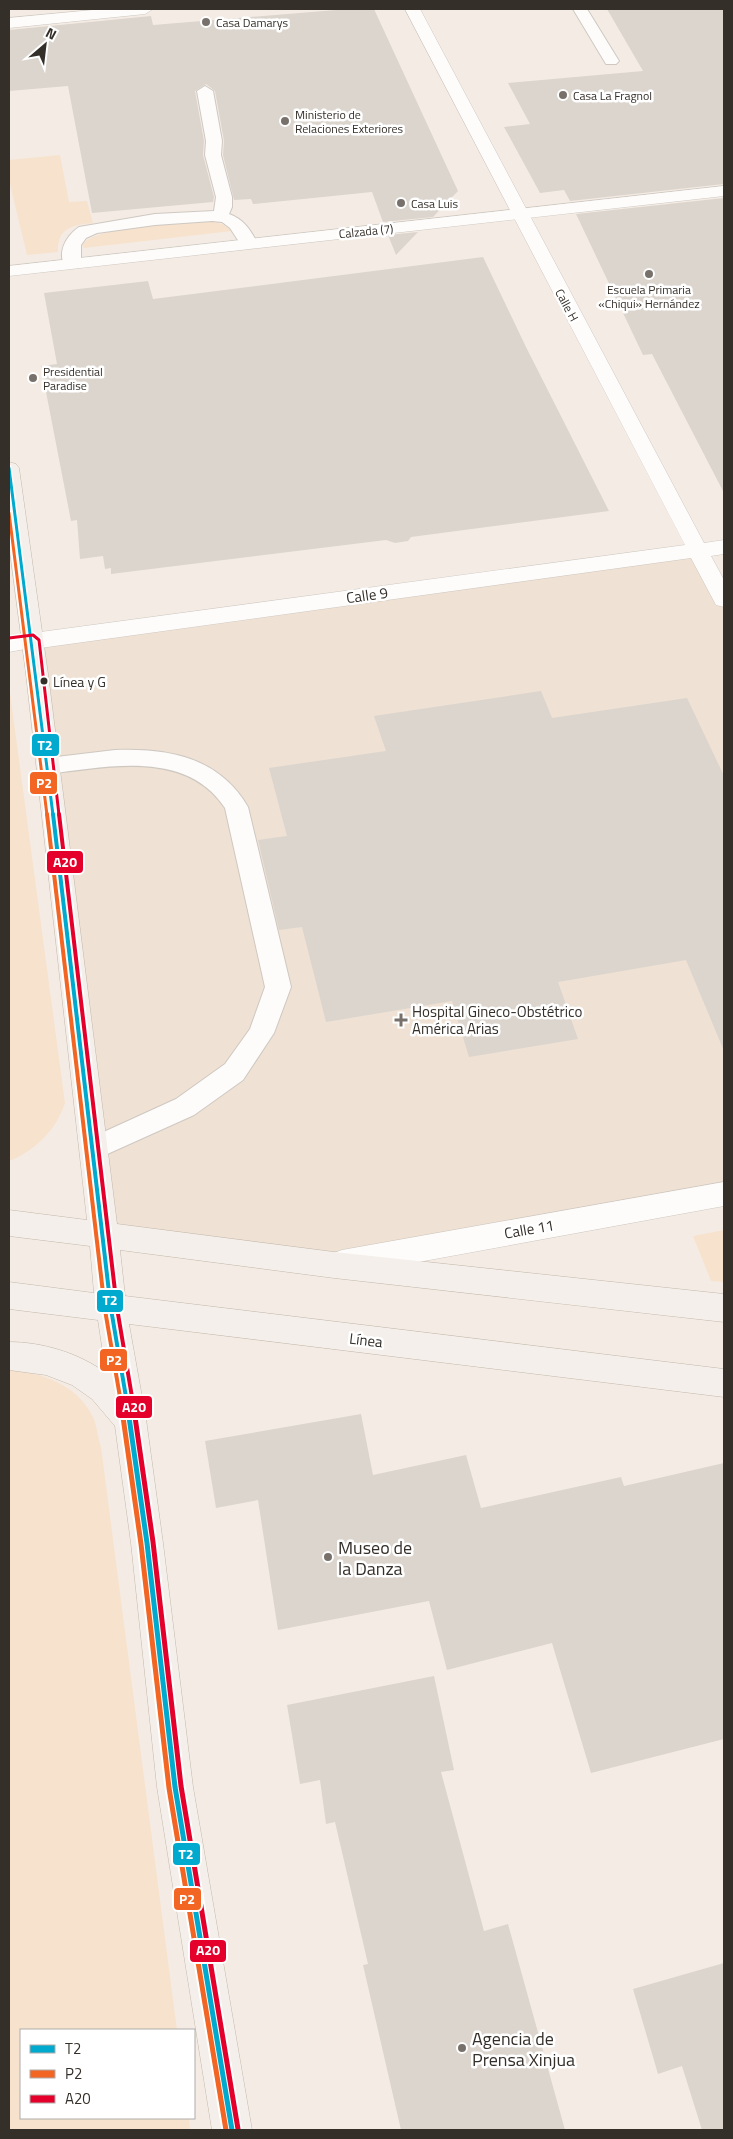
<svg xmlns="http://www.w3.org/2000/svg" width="733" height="2139" viewBox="0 0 733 2139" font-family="'Titillium Web',sans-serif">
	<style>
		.built { fill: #efe1d3 }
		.green { fill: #f7e2cd }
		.building { fill: #dbd5ce }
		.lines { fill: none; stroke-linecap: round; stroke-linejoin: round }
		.service-casing { stroke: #cec8c1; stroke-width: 2 }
		.minor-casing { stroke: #cec8c1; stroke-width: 1 }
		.tertiary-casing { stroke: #cec8c1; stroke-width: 1 }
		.secondary-casing { stroke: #cec8c1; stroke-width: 1 }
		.primary-casing { stroke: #c3b8ac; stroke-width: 1 }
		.service { fill: #fdfcfb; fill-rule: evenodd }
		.minor { fill: #fdfcfb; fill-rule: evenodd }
		.tertiary { fill: #fdfcfb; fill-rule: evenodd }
		.secondary { fill: #fdfcfb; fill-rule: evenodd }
		.primary { fill: #f4efea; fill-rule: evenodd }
		.bus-1-far2-casing { stroke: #fff; stroke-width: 6 }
		.bus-1-far1-casing { stroke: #fff; stroke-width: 8 }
		.bus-1-casing { stroke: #fff; stroke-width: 9 }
		.bus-2-far2-casing { stroke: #fff; stroke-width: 6 }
		.bus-2-far1-casing { stroke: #fff; stroke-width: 8 }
		.bus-2-casing { stroke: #fff; stroke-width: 9 }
		.bus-3-far2-casing { stroke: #fff; stroke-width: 6 }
		.bus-3-far1-casing { stroke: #fff; stroke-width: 8 }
		.bus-3-casing { stroke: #fff; stroke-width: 9 }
		.bus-1-far2 { stroke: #00a9ce; stroke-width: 3 }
		.bus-1-far1 { stroke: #00a9ce; stroke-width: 4 }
		.bus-1 { stroke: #00a9ce; stroke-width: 5 }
		.bus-2-far2 { stroke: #f26522; stroke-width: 3 }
		.bus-2-far1 { stroke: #f26522; stroke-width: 4 }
		.bus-2 { stroke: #f26522; stroke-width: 5 }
		.bus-3-far2 { stroke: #e4002b; stroke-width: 3 }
		.bus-3-far1 { stroke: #e4002b; stroke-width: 4 }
		.bus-3 { stroke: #e4002b; stroke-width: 5 }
		.poi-dot { fill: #78716b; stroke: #fff; stroke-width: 2 }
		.bus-dot { fill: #352f2a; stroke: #fff; stroke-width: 2 }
		.labels { text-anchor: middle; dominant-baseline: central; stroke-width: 5; stroke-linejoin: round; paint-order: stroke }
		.far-poi-label { font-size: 12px; fill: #352f2a; stroke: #fff; text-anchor: start }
		.far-street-label { font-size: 12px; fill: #352f2a; stroke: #fff }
		.bus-label { font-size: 14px; fill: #352f2a; stroke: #fff; text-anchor: start }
		.street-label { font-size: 15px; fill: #352f2a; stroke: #fff }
		.poi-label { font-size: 15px; fill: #352f2a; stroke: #fff; text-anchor: start }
		.near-poi-label { font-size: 18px; fill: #352f2a; stroke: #fff; text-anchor: start }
		.line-badge { stroke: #fff; stroke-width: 2 }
		.badge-label { font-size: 14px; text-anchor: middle; font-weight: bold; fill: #fff }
	</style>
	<rect width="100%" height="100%" fill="#f4ece4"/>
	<path class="built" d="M699,550L724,600V1194L334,1265L102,1234L33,641Z"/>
	<path class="green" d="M60,155L69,202L87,201L93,223C71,225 57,229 58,252L27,255L9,180V160Z
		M194,221C207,221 222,220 232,231L84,248L82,245C95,227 170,224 194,221Z
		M9,685L65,1103C57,1129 34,1152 9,1161Z
		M724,1230V1282L711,1281L693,1236Z
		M9,1370C41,1372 78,1385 93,1417C97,1426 98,1438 101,1447L177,2030H21V2118H189L190,2130H9Z"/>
	<path class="building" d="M348,9H374L458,191L433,217L383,222L372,192L253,204L251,199L234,200L223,155L224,141L215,91L206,84L195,91L204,141L203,155L214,197L213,202L92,213L68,86L9,91V30L151,16L153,25Z
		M607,9H724V184L570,201L564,190L540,193L504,127L530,124L508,83L643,71Z
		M724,198V493L652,354L643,355L576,214Z
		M418,232L396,255L388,235Z
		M483,257L526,347L609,511L411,537L408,541L395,543L386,540L111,574V568L105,569L103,556L80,559L77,520L71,521L41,366L57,364L44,293L148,281L153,299Z
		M541,691L552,718L687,698L724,776V1051L686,960L558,982L578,1039L469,1057L452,1001L326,1022L302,927L279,930L258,840L287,836L269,768L386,751L374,716Z
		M361,1414L373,1475L466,1455L481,1508L621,1477L624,1486L724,1463V1739L591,1773L552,1643L447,1670L429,1601L278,1630L258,1500L216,1508L205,1441Z
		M434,1676L454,1770L441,1772L484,1931L508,1924L565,2130H401L363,1965L368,1964L335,1822L326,1824L320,1780L300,1784L287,1705Z
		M724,1963V2130H702L682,2066L658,2074L633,1989Z"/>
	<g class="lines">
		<g class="service-casing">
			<path id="service" d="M573,9H587L619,61L616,64H606Z
				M205,86L213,91L222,141L221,155L232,197V207L229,214C244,219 251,231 258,244L255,248H243L230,228L222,222L212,221L155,225L97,233L86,238L81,245V264L78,268H66C56,253 66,236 79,227L155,214L214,211L216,197L205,155L206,141L197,91Z
				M115,750C168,748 219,757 248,807L291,987L274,1033L243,1080L194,1115L94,1160L84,1157L80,1149L84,1141L176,1099L225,1064L250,1029L265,987L225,808C186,749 107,767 48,774L40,772L37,766L40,760L48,758Z"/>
		</g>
		<g class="minor-casing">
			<path id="minor" d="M103,9H153L145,14L9,28V18Z
				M405,9H420L704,543L724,540V554L711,556L724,580V607L716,605L691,558L33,649L25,646L22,641L25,636L33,633L685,545Z
				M724,1182V1206L342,1276L331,1272L327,1263L331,1254L342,1250Z"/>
		</g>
		<g class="tertiary-casing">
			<path id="tertiary" d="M33,633L41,636L44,641L41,646L9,652V636Z"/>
		</g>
		<g class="secondary-casing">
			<path id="secondary" d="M724,186V196L9,276V266Z"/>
		</g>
		<g class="primary-casing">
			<path id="primary" d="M9,462L16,464L19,468L48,674L117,1224L334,1252L724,1294V1322L334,1278L120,1250L125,1296L724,1369V1397L129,1324L146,1419L163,1543L193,1787L252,2130H212L157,1787L131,1543L115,1426L92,1399L72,1385L46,1375L9,1370V1342C42,1342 79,1353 106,1373L98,1320L9,1309V1282L94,1293L90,1246L9,1236V1210L87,1220L26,674L9,545Z"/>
		</g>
		<use href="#service" class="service"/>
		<use href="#minor" class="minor"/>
		<use href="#tertiary" class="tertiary"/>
		<use href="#secondary" class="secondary"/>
		<use href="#primary" class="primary"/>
		<g class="bus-1-far2-casing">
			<path id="bus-1-far2" d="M9,468L53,815"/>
		</g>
		<g class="bus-1-far1-casing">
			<path id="bus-1-far1" d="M53,814L111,1309L126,1397"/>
		</g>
		<g class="bus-1-casing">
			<path id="bus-1" d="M126,1396L147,1543L175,1787L232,2130"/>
		</g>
		<g class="bus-2-far2-casing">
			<path id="bus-2-far2" d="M9,513L47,815"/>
		</g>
		<g class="bus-2-far1-casing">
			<path id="bus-2-far1" d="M47,814L105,1310L120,1397"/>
		</g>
		<g class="bus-2-casing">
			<path id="bus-2" d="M120,1396L141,1544L169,1788L226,2130"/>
		</g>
		<g class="bus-3-far2-casing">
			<path id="bus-3-far2" d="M9,638L33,635L39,640L59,815"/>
		</g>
		<g class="bus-3-far1-casing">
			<path id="bus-3-far1" d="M59,814L117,1308L132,1397"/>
		</g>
		<g class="bus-3-casing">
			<path id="bus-3" d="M132,1396L153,1542L181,1786L238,2129"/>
		</g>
		<use href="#bus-1-far2" class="bus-1-far2"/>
		<use href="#bus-1-far1" class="bus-1-far1"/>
		<use href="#bus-1" class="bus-1"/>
		<use href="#bus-2-far2" class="bus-2-far2"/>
		<use href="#bus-2-far1" class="bus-2-far1"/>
		<use href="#bus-2" class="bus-2"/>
		<use href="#bus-3-far2" class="bus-3-far2"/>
		<use href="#bus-3-far1" class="bus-3-far1"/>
		<use href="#bus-3" class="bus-3"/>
	</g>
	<g class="poi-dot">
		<circle cx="206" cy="22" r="5"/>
		<circle cx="563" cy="95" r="5"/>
		<circle cx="285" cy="121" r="5"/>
		<circle cx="401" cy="203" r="5"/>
		<circle cx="649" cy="274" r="5"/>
		<circle cx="33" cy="378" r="5"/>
		<path d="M398.5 1012.5h5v5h5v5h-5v5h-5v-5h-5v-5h5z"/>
		<circle cx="328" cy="1557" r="5"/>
		<circle cx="462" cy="2048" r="5"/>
	</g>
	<circle class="bus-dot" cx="44" cy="681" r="4.5"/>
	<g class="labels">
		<g class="far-poi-label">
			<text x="216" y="22">Casa Damarys</text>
			<text x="573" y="95">Casa La Fragnol</text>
			<text x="295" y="114">Ministerio de<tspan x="295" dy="14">Relaciones Exteriores</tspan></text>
			<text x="411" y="203">Casa Luis</text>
			<text x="649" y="289" text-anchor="middle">Escuela Primaria<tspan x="649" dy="14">«Chiqui» Hernández</tspan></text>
			<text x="43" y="371">Presidential<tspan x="43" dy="14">Paradise</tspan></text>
		</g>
		<g class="far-street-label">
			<text transform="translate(366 231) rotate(-6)">Calzada (7)</text>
			<text transform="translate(567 305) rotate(62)">Calle H</text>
		</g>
		<g class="bus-label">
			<text x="53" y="681">Línea y G</text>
		</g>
		<g class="street-label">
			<text transform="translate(367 595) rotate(-8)">Calle 9</text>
			<text transform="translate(529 1229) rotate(-10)">Calle 11</text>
			<text transform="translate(366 1340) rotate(7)">Línea</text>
		</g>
		<g class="poi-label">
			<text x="412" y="1011">Hospital Gineco-Obstétrico<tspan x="412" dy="17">América Arias</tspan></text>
		</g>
		<g class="near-poi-label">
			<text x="338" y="1547">Museo de<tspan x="338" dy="21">la Danza</tspan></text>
			<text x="472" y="2038">Agencia de<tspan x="472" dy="21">Prensa Xinjua</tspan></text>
		</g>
	</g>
	<g class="line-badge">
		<rect x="31" y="733" width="29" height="24" rx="5" fill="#00a9ce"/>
		<rect x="29" y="771" width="29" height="24" rx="5" fill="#f26522"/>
		<rect x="46" y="850" width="38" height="24" rx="5" fill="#e4002b"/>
		<rect x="96" y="1289" width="28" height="24" rx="5" fill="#00a9ce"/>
		<rect x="99" y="1348" width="29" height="24" rx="5" fill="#f26522"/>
		<rect x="115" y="1395" width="38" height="24" rx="5" fill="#e4002b"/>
		<rect x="172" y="1842" width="29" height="24" rx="5" fill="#00a9ce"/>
		<rect x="173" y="1887" width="29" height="24" rx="5" fill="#f26522"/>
		<rect x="189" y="1939" width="38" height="24" rx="5" fill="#e4002b"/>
	</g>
	<g class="badge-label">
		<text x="45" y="750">T2</text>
		<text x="44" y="788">P2</text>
		<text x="65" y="867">A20</text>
		<text x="110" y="1305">T2</text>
		<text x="114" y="1365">P2</text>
		<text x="134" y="1412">A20</text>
		<text x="186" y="1859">T2</text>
		<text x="187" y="1904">P2</text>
		<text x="208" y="1955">A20</text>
	</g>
	<rect width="733" height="2139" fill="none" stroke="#352f2a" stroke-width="20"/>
	<rect x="20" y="2029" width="175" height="90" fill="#ffffff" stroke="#aeacaa"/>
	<rect x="30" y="2045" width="25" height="8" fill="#00a9ce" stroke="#aeacaa"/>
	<text x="65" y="2054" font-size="15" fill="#352f2a">T2</text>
	<rect x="30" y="2070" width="25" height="8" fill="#f26522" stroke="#aeacaa"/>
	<text x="65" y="2079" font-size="15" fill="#352f2a">P2</text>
	<rect x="30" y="2095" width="25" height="8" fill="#e4002b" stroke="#aeacaa"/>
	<text x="65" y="2104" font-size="15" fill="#352f2a">A20</text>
	<g transform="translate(45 45) rotate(28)" stroke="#ffffff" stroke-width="4" paint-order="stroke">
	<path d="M0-4L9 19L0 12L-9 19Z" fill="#352f2a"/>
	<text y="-8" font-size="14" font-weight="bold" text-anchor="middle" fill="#352f2a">N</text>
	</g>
</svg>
